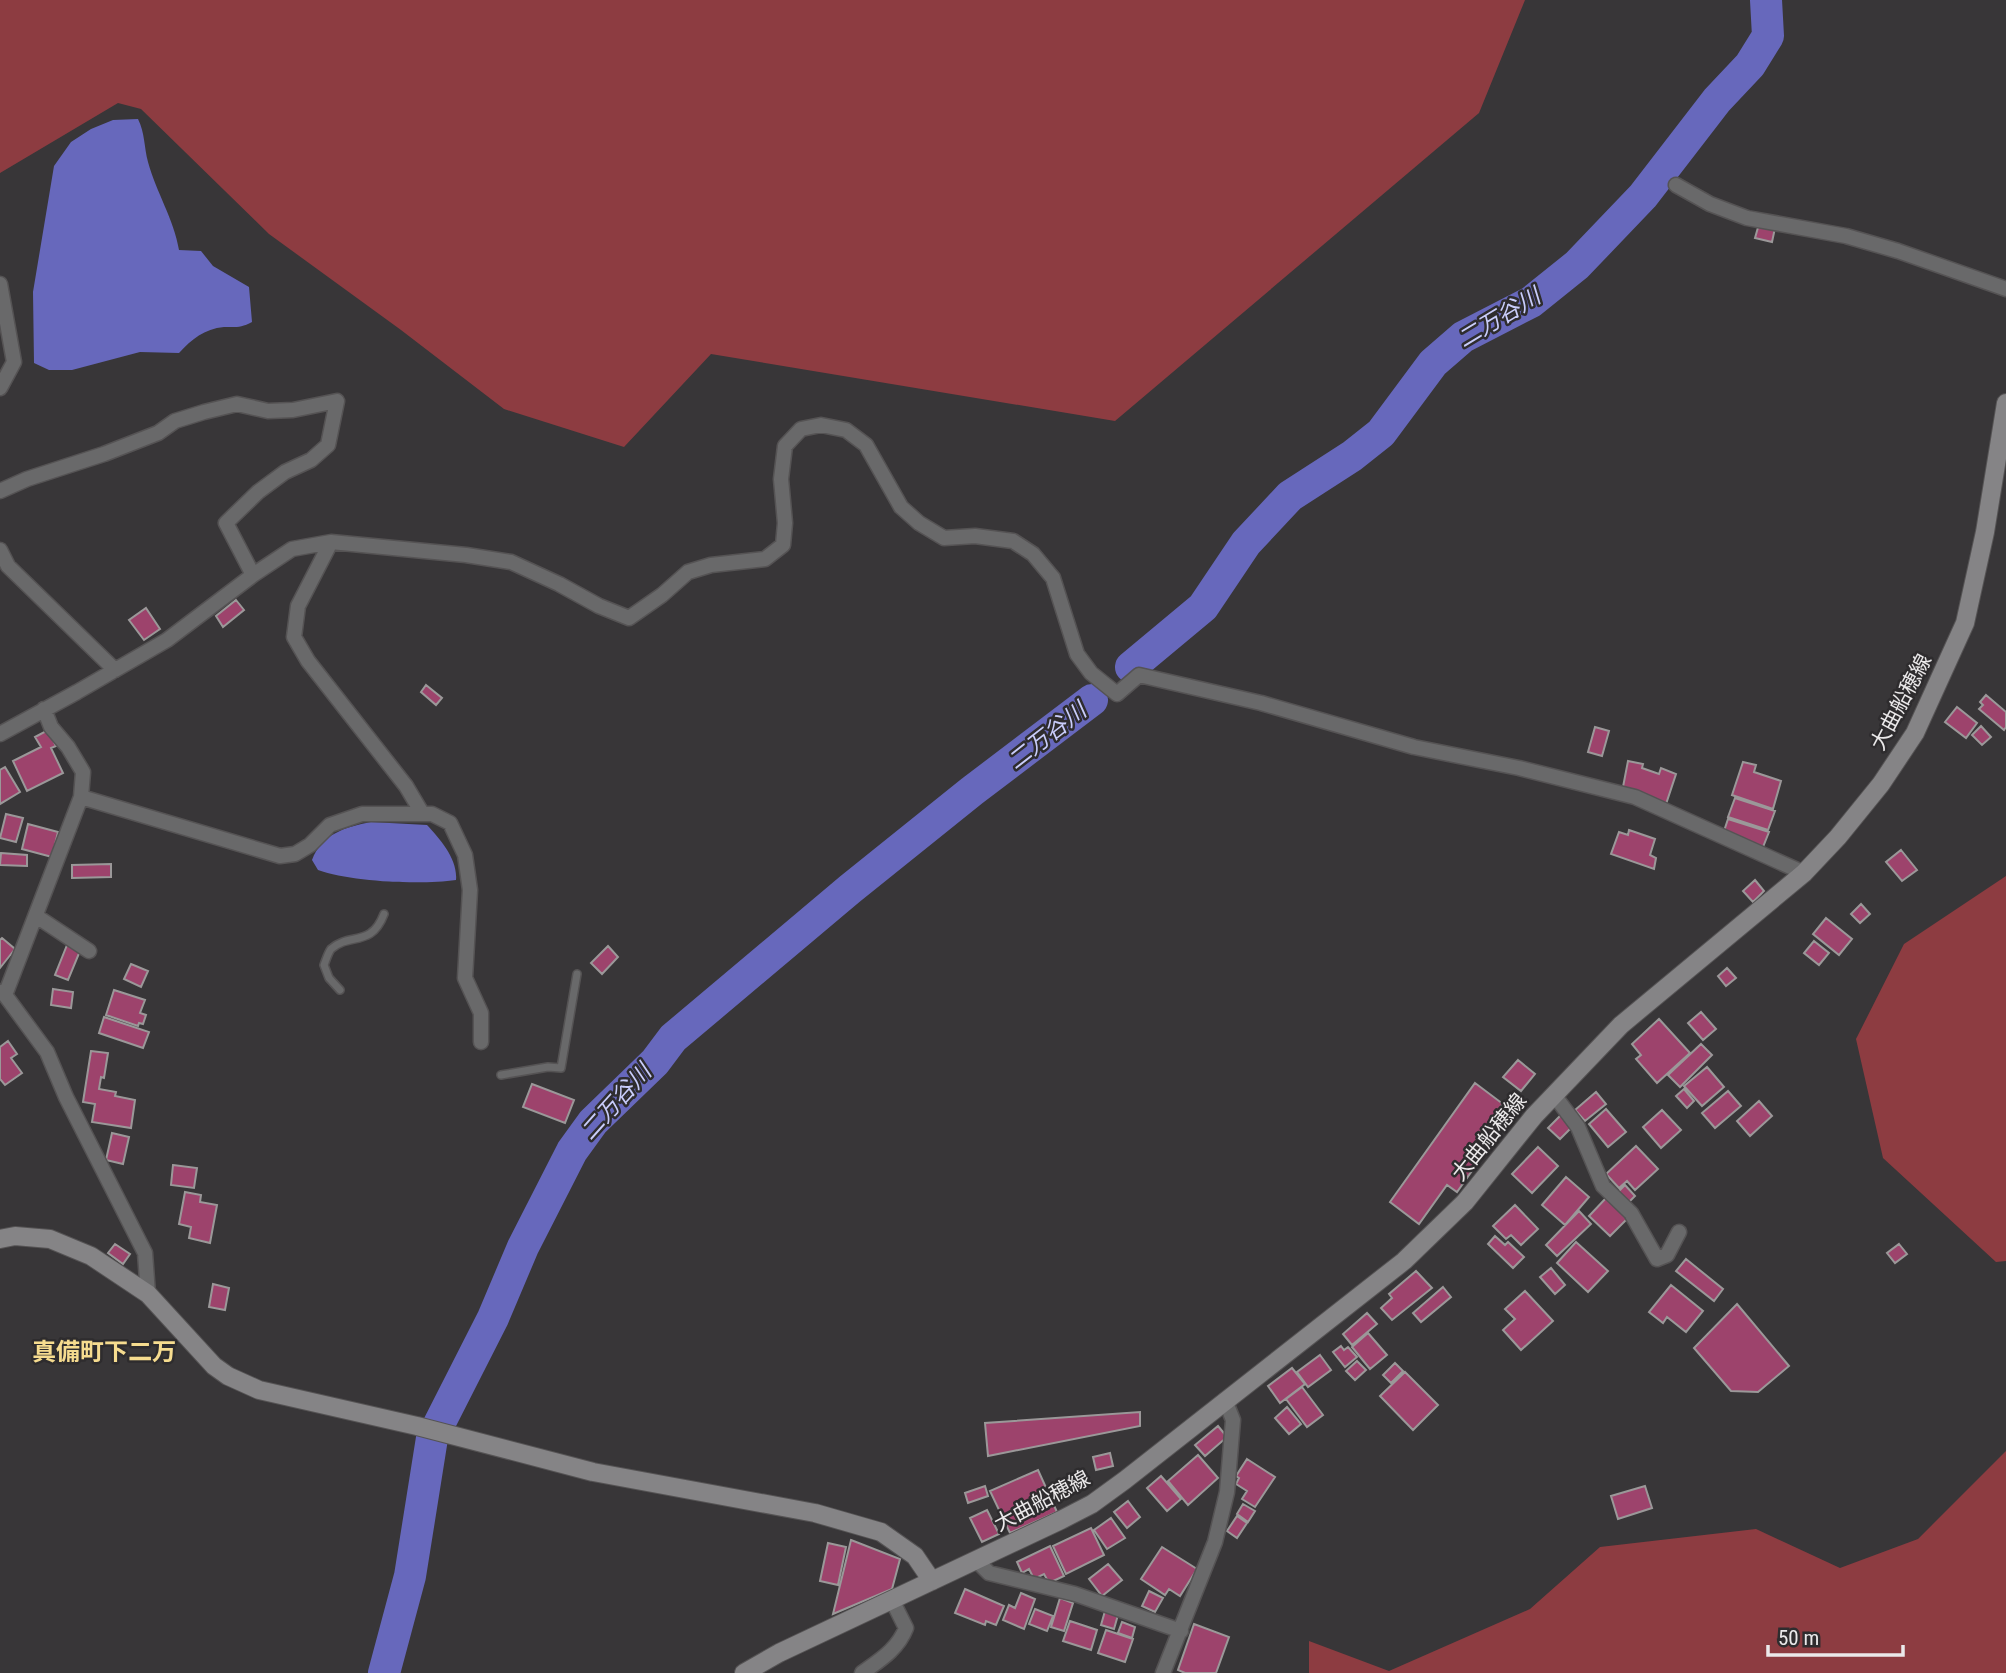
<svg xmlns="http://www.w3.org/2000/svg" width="2006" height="1673" viewBox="0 0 2006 1673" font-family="'Roboto Condensed','Noto Sans JP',sans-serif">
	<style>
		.green { fill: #8d3c41 }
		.water { fill: #6768bc }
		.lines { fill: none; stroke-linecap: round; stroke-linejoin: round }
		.river { stroke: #6768bc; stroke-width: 32 }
		.building { fill: #9d436c; stroke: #9b9899; stroke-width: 2 }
		.lane-casing { stroke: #555354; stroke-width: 10 }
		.street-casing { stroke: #555354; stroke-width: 17 }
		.secondary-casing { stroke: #555354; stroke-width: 20 }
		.lane { stroke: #69696a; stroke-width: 7 }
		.street { stroke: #69696a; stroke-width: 14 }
		.secondary { stroke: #858486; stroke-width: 18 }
		.labels { text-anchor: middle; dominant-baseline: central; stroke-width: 5; stroke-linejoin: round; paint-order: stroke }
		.street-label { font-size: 21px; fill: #ebe9ea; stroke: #2e2c2e }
		.water-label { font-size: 23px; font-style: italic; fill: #c9cdfb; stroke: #2e2c2e }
		.quarter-label { font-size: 24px; font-weight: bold; fill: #f6dc8f; stroke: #2e2c2e }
	</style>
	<rect width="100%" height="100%" fill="#383638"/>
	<path class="green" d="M0,0H1525L1479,113L1115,421L711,354L624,447L504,409L401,330L269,234L141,109L118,103L0,173Z
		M2006,876V1261L1996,1262L1883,1158L1856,1039L1904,944Z
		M2006,1451V1673H1309V1641L1389,1671L1530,1609L1600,1547L1756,1529L1840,1568L1918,1539Z"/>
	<path class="water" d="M138,119C145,133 144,147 148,162C156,192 174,219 179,250L201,251L213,266L249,287L252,322C241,328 236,327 224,327C204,329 192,339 179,353L140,352L72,370H49L34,363L33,292L54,166L71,142L91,129L113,120Z
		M371,822L427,825C440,839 458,859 456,880C420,885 352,882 318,870L312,860C322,834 345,827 371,822Z"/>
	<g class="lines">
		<path class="river" d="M1131,667L1203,607L1246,543L1290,496L1352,456L1381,433L1433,363L1463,337L1531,302L1577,265L1643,196L1717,100L1750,65L1768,36L1766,0
			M384,1673L410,1576L432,1438L493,1318L523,1247L572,1151L593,1122L655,1062L673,1038L850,889L972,791L1092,700"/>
	</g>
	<path class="building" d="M1759,224L1775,228L1772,242L1755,238Z
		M236,600L244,610L223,627L216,616Z
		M146,608L160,629L144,640L129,620Z
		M426,685L442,698L436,705L421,692Z
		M1986,695L2006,712V727L2004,730L1979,709L1983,705L1980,702Z
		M1957,707L1977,723L1966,738L1945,722Z
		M1981,726L1991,737L1982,745L1972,735Z
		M1595,727L1609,731L1602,756L1588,752Z
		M48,730L56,746L51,748L63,773L27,791L13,761L41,747L35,737Z
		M1628,761L1643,764L1642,768L1659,774L1661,768L1676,774L1665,807L1623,787Z
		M1743,762L1756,765L1754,772L1781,781L1773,809L1732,795Z
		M5,767L20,792L0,804V770Z
		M1735,798L1775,811L1768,830L1728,817Z
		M6,814L23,818L16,842L0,838Z
		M1728,819L1769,832L1763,847L1723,834Z
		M28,824L58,832L52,857L22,849Z
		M1629,830L1655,839L1650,855L1656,858L1654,869L1611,854L1619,832L1628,835Z
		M1901,850L1917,870L1902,881L1886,862Z
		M1,853L27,855V866L0,865Z
		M111,864V877L72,878V865Z
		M1755,880L1764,891L1753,902L1743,891Z
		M1861,904L1870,914L1860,923L1851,914Z
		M1826,918L1852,939L1839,955L1813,934Z
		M2,938L15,949L0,968V940Z
		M1814,941L1829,953L1819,965L1804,953Z
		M67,945L80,951L68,980L55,975Z
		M608,946L618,957L602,974L591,963Z
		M131,964L148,971L141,987L124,979Z
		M1727,968L1736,978L1726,986L1718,976Z
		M53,989L73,992L71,1008L51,1005Z
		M114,990L145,1000L140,1013L146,1015L143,1024L139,1023L138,1026L106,1015Z
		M1701,1012L1716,1029L1703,1040L1688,1023Z
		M104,1017L149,1032L143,1048L99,1033Z
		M1659,1019L1690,1053L1657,1083L1636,1059L1641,1055L1632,1044Z
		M8,1041L17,1054L11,1058L22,1073L5,1085L0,1079V1047Z
		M1701,1044L1712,1055L1680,1087L1668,1075Z
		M91,1051L108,1053L104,1078L101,1077L99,1089L116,1092L115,1096L135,1100L131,1128L92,1122L95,1104L83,1102Z
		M1518,1060L1535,1074L1521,1091L1503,1077Z
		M1707,1067L1724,1087L1702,1106L1684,1086Z
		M1475,1083L1503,1104L1501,1106L1512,1114L1457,1192L1447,1185L1419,1224L1390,1202Z
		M532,1084L574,1100L565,1123L523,1107Z
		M1684,1089L1694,1101L1687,1108L1676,1096Z
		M1728,1091L1741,1106L1715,1128L1702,1113Z
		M1596,1092L1606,1104L1585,1121L1575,1110Z
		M1759,1101L1772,1116L1750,1136L1737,1121Z
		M1606,1109L1626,1132L1608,1147L1589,1124Z
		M1662,1110L1681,1130L1661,1148L1643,1127Z
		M1561,1115L1573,1126L1560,1139L1548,1128Z
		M112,1133L129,1137L123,1164L106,1160Z
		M1636,1146L1658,1169L1635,1190L1627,1181L1619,1188L1606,1174Z
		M1538,1147L1558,1166L1532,1193L1512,1174Z
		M173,1165L197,1168L194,1188L171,1185Z
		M1566,1177L1589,1197L1565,1225L1542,1205Z
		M1625,1185L1635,1196L1627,1204L1617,1193Z
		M185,1192L201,1195L200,1202L217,1205L210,1243L189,1238L191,1227L179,1224Z
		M1607,1197L1628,1218L1610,1236L1589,1216Z
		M1515,1205L1538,1229L1521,1245L1511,1235L1506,1239L1493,1226Z
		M1579,1211L1591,1224L1557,1256L1546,1245Z
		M1495,1236L1505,1245L1508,1242L1524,1257L1513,1268L1488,1244Z
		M1576,1242L1608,1271L1588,1292L1557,1263Z
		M115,1244L130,1254L123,1264L108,1253Z
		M1899,1244L1907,1254L1895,1263L1887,1253Z
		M1686,1259L1723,1289L1714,1301L1676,1271Z
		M1551,1268L1565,1285L1555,1294L1540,1277Z
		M1416,1271L1432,1288L1392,1320L1381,1308L1392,1298L1389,1294Z
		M213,1284L229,1288L225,1310L209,1307Z
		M1671,1285L1703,1311L1686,1332L1667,1317L1663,1323L1649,1312Z
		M1443,1287L1451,1297L1421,1322L1413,1313Z
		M1525,1291L1553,1321L1521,1350L1503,1330L1515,1319L1505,1309Z
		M1737,1304L1789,1366L1758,1392L1731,1391L1694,1348Z
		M1367,1313L1377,1324L1352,1345L1343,1334Z
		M1368,1333L1387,1355L1370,1369L1352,1347Z
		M1341,1346L1344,1350L1348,1347L1357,1357L1345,1367L1333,1352Z
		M1320,1355L1331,1370L1308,1387L1297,1372Z
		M1357,1361L1366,1370L1355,1380L1346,1371Z
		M1395,1363L1403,1371L1391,1383L1383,1375Z
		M1292,1368L1305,1384L1280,1403L1268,1386Z
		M1405,1372L1438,1405L1413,1430L1380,1396Z
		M1302,1387L1323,1415L1307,1427L1286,1399Z
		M1287,1407L1301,1424L1289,1434L1275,1418Z
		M1140,1412V1426L988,1456L985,1423Z
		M1218,1426L1227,1437L1205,1456L1195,1445Z
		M1110,1453L1113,1466L1096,1470L1093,1457Z
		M1198,1455L1218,1478L1188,1505L1168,1481Z
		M1247,1459L1275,1477L1255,1507L1242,1499L1247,1491L1236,1484L1239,1478L1236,1476Z
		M1038,1470L1057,1512L1010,1533L990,1491Z
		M1161,1476L1181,1499L1167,1511L1147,1488Z
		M985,1486L988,1496L968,1503L965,1493Z
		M1645,1486L1652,1508L1618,1519L1611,1496Z
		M1128,1501L1140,1517L1127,1528L1114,1512Z
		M1243,1504L1255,1511L1248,1522L1237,1514Z
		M987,1510L999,1534L982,1542L970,1518Z
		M1237,1516L1247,1523L1237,1538L1227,1531Z
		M1111,1518L1125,1538L1107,1549L1094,1530Z
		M1091,1528L1104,1555L1066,1574L1053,1546Z
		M851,1540L900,1559L892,1589L833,1614Z
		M828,1543L846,1547L838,1585L820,1581Z
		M1050,1546L1064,1576L1049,1583L1044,1574L1034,1579L1029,1569L1022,1573L1017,1562Z
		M1162,1547L1197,1569L1180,1596L1169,1589L1165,1595L1141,1579Z
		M1108,1564L1122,1580L1102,1596L1089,1579Z
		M965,1589L1004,1606L996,1625L986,1621L985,1625L955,1613Z
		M1149,1591L1163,1598L1155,1612L1142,1606Z
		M1021,1593L1035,1599L1024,1629L1003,1620L1009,1605L1015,1608Z
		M1060,1598L1073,1603L1064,1631L1051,1627Z
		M1035,1609L1053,1616L1047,1631L1029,1624Z
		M1105,1611L1118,1615L1114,1629L1101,1625Z
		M1070,1621L1097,1630L1091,1650L1063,1641Z
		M1122,1622L1135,1627L1132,1638L1118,1633Z
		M1194,1624L1229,1637L1216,1673H1185L1178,1670Z
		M1106,1630L1133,1639L1125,1662L1098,1653Z"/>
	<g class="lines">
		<g class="lane-casing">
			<path id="lane" d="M340,990L329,978L324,965C326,960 328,953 331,949C350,932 371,948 384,914
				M501,1075L548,1067L561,1068L577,974"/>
		</g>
		<g class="street-casing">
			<path id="street" d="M1676,185L1710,204L1747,218L1846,236L1898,251L2006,289
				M0,284L14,362L0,388
				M0,491L27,479L104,454L158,433L175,421L204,412L237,404L268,411L293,410L337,401L328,445L311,460L285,472L258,492L226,523L253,575L167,640L77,692L0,734
				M331,542L298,606L294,637L308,661L406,786L422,813
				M0,550L8,566L115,670
				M253,575L292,549L331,542L466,555L511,562L559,584L599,606L629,618L662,595L688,572L711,565L765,559L783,545L785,523L781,479L785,446L801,429L821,425L846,430L866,445L901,507L919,523L944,538L975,536L1013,541L1033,554L1053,578L1077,654L1091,673L1117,694L1139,675L1261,703L1414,747L1519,768L1635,797L1804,873
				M81,797L280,856L295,854L310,845L330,825L362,814H432L450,823L465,855L470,890L465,978L481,1013V1042
				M36,916L89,951
				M0,992L5,995L47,1052L66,1097L145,1253L148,1294
				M5,995L81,797L83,772L68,747L51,727L44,709
				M1554,1095L1578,1127L1603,1186L1631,1213L1657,1259L1667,1255L1679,1232
				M976,1560L989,1573L1075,1594L1181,1631
				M862,1673C880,1660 898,1649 906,1628L892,1600
				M1163,1673L1215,1542L1227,1492L1233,1420L1225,1400"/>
		</g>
		<g class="secondary-casing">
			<path id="secondary" d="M0,1239L15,1236L50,1239L91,1256L148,1294L214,1366L228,1376L259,1390L417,1426L593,1472L815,1513L881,1532L915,1556L932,1581
				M744,1673L779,1653L1061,1520L1092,1504L1125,1480L1404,1261L1465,1202L1534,1116L1621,1025L1804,873L1838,837L1881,784L1915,733L1965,623L1985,532L2006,403"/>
		</g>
		<use href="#lane" class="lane"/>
		<use href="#street" class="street"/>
		<use href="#secondary" class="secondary"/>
	</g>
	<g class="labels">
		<g class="street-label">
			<text transform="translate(1901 702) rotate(-62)">大曲船穂線</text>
			<text transform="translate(1489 1137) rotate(-51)">大曲船穂線</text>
			<text transform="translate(1042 1501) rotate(-28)">大曲船穂線</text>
		</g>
		<g class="water-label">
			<text transform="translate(1499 318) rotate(-31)">二万谷川</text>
			<text transform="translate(1047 736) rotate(-38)">二万谷川</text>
			<text transform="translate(616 1102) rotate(-48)">二万谷川</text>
		</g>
		<g class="quarter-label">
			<text x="104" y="1352">真備町下二万</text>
		</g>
	</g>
	<path d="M1768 1645v10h135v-10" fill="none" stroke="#ebe9ea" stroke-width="3.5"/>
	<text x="1778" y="1645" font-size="21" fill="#ebe9ea" stroke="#2e2c2e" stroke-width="5" paint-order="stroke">50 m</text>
</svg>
